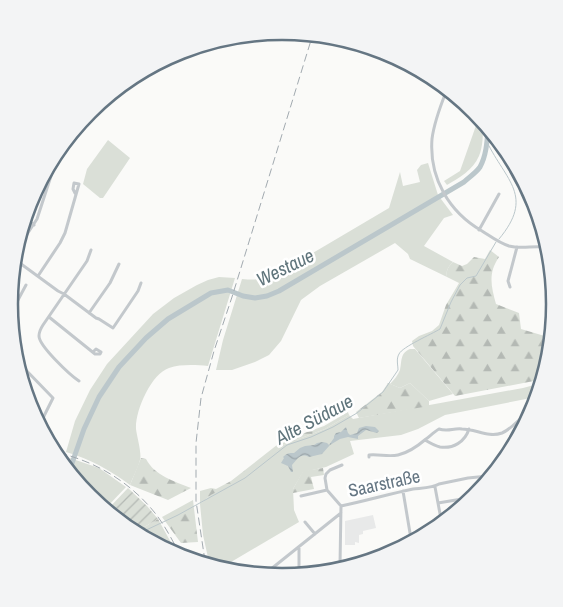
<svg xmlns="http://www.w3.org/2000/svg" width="563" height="607" viewBox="0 0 563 607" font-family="'Archivo Narrow',sans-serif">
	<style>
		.built { fill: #e8e9e9 }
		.green { fill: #dadfd7 }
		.forest { fill: url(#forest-firs) }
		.garden { fill: url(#garden-furrows) }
		.water { fill: url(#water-waves) }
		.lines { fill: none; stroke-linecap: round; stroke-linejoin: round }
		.stream { stroke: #bbc7cb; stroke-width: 1 }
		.river { stroke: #bbc7cb; stroke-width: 5 }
		.minor { stroke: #c3c8cc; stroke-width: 3 }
		.rail { stroke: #a2aab0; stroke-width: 1; stroke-dasharray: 8 4; stroke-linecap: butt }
		.labels { text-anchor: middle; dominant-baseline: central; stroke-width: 5; stroke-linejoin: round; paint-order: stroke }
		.street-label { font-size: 18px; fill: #657683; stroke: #fff }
		.water-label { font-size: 19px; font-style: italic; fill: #60757c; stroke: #fff }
		.rim { fill: none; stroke: #657683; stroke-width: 2.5 }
	</style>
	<defs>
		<pattern id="forest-firs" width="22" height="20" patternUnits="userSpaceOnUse" patternTransform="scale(1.25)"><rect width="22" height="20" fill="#dadfd7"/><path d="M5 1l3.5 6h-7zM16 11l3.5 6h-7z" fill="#b4b9b4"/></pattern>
		<pattern id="garden-furrows" width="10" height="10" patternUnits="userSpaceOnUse" patternTransform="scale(1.25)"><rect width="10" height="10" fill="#dadfd7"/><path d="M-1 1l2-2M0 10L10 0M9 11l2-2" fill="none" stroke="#b4b9b4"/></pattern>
		<pattern id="water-waves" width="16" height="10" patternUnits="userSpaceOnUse" patternTransform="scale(1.25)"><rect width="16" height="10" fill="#bbc7cb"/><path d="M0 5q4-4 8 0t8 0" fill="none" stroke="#9ca6aa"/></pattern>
	</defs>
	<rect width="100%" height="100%" fill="#fafaf8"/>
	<path class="built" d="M373,515L376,528L363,531V534L359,535V543L355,542V545H345V521Z"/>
	<path class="green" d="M479,117L483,124C483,134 483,147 479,156C473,170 459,178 447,185L444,181L460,171Z
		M492,137L525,187L517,186C513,179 510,172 506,165C500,156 492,147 492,137Z
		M108,140L130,158L103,198H100L83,184L87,169Z
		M428,163L438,195L453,215L444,218L424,246L453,262C448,267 446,270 447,277L410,259L408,254L395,243L320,286L301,300L281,341L269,355L255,362L232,370H216L223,340L242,279C262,281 267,278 284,270L389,208L400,172L403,186L420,182L417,170L421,165Z
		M219,277L235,278L208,366C196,365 181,364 169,368C151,374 135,411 136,429C137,437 142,454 140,460C138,468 133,477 130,485C108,469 92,460 66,452L75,421L90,390L107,364L153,314L174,298L197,285L208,280Z
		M410,349H415L453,394L429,401L410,383L400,388L390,384C394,380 398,375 400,370C402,361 400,353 410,349Z
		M538,384L536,397L445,415L418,429L401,435L350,441L354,454L326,467L303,472L293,489L294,510L299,522L226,565L209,562L203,535L200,504L211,495L267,457L283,445L325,429L349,415L353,419L523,388Z
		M61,455L99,468L126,487L106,508L88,496Z"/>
	<path class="forest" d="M490,250L499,257C488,273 491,286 496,304L519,313L521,329L548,337L539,380L455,396L413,346L412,341L419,336L432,331L439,325L446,305L459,283L447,277C446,270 448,267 453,262L462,266L467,264L474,257L485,259Z
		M388,383L400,388L410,383L429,401V406L359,418L356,412L382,392Z
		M348,412L349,415L325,429L283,445L244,477L211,495L200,504V491L211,488L216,489L231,481L282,441L324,426Z
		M141,458L146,459C155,476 174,481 191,488L168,500L130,485Z
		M323,468L324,475L311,477L314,489L293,493V489L303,471Z
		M193,500L198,542L181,543L162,517Z
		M158,519L174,548L168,549L139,530Z"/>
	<path class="garden" d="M128,488L147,506L158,519L139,530L108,509Z"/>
	<path class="water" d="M366,426L375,427L379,431L377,433L366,430L358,436V439L348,437L340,439L330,445L322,454L309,457C304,455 303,455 298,458L292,465L293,472H291L288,466L281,463L284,458L283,457C287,453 289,453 294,453L300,448L305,446L314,445L317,443L322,442L327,443L329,445L334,438V436L336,433L341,432L346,427L348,433L350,435L357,433L359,428Z"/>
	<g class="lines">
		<path class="stream" d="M487,142C506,181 535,196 499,239
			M142,532L178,515L245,478L287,445L311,437L333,427L357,413L383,392L398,370C398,365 396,359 399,354C402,347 432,334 440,329L451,302L460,285L467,278L476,276L496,242"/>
		<path class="river" d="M70,469L84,429L99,397L119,367L146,338L168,319L211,293L228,290L243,296L255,298L267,296L279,291L464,182C469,177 476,173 480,167C486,156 487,143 488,130"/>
		<path class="minor" d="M446,92C440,107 434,123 432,139C429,178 449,212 482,231C490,236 499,243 509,246C520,249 532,246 543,247
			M26,219L34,225
			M479,230L499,194
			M20,245L37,219L51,176L46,175L44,182L47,185
			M17,261L58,291L64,294L96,318L99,319L113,328L138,291L141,283
			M38,276L60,243L65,233L79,184L74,183L73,189L75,193
			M510,287L508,281L517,247
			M9,300L16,303
			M11,313L26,285
			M89,313L110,283L119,264
			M49,317L95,354H100L101,352L96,349L93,352
			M22,366L53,398L40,424
			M79,381C70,375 39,346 39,336C39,332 41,328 43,325L87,261L91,250
			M425,440C430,443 435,446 440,447C453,449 465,442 469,429
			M369,457V455C379,454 388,457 398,455C407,453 419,445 426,439C430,436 434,432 439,429C448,432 453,428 462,429C476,429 488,438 502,433C514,428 520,416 531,411
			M435,487L441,519
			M403,491L411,539
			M301,496L327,490
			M438,503L474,497
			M341,506C365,501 389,494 413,489C421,488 433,488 439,484L468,478L488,476
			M341,506L327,490L325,478L326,474L330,470L342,465
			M305,522L315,534
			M299,548V573
			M340,565L341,506
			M266,573L341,513"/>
		<path class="rail" d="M59,453C97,462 131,483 155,513C166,527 173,542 181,556
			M205,561L196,501V443L201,398L214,351L232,297L312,37"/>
	</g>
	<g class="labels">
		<g class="street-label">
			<text transform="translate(384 483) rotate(-12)">Saarstraße</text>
		</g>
		<g class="water-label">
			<text transform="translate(285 267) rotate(-26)">Westaue</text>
			<text transform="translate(314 419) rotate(-28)">Alte Südaue</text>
		</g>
	</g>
	<path d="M0 0H563V607H0ZM18 304a264 264 0 1 1 528 0a264 264 0 1 1-528 0Z" fill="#f3f4f5" fill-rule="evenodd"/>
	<path class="rim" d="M18 304a264 264 0 1 1 528 0a264 264 0 1 1-528 0Z"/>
</svg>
